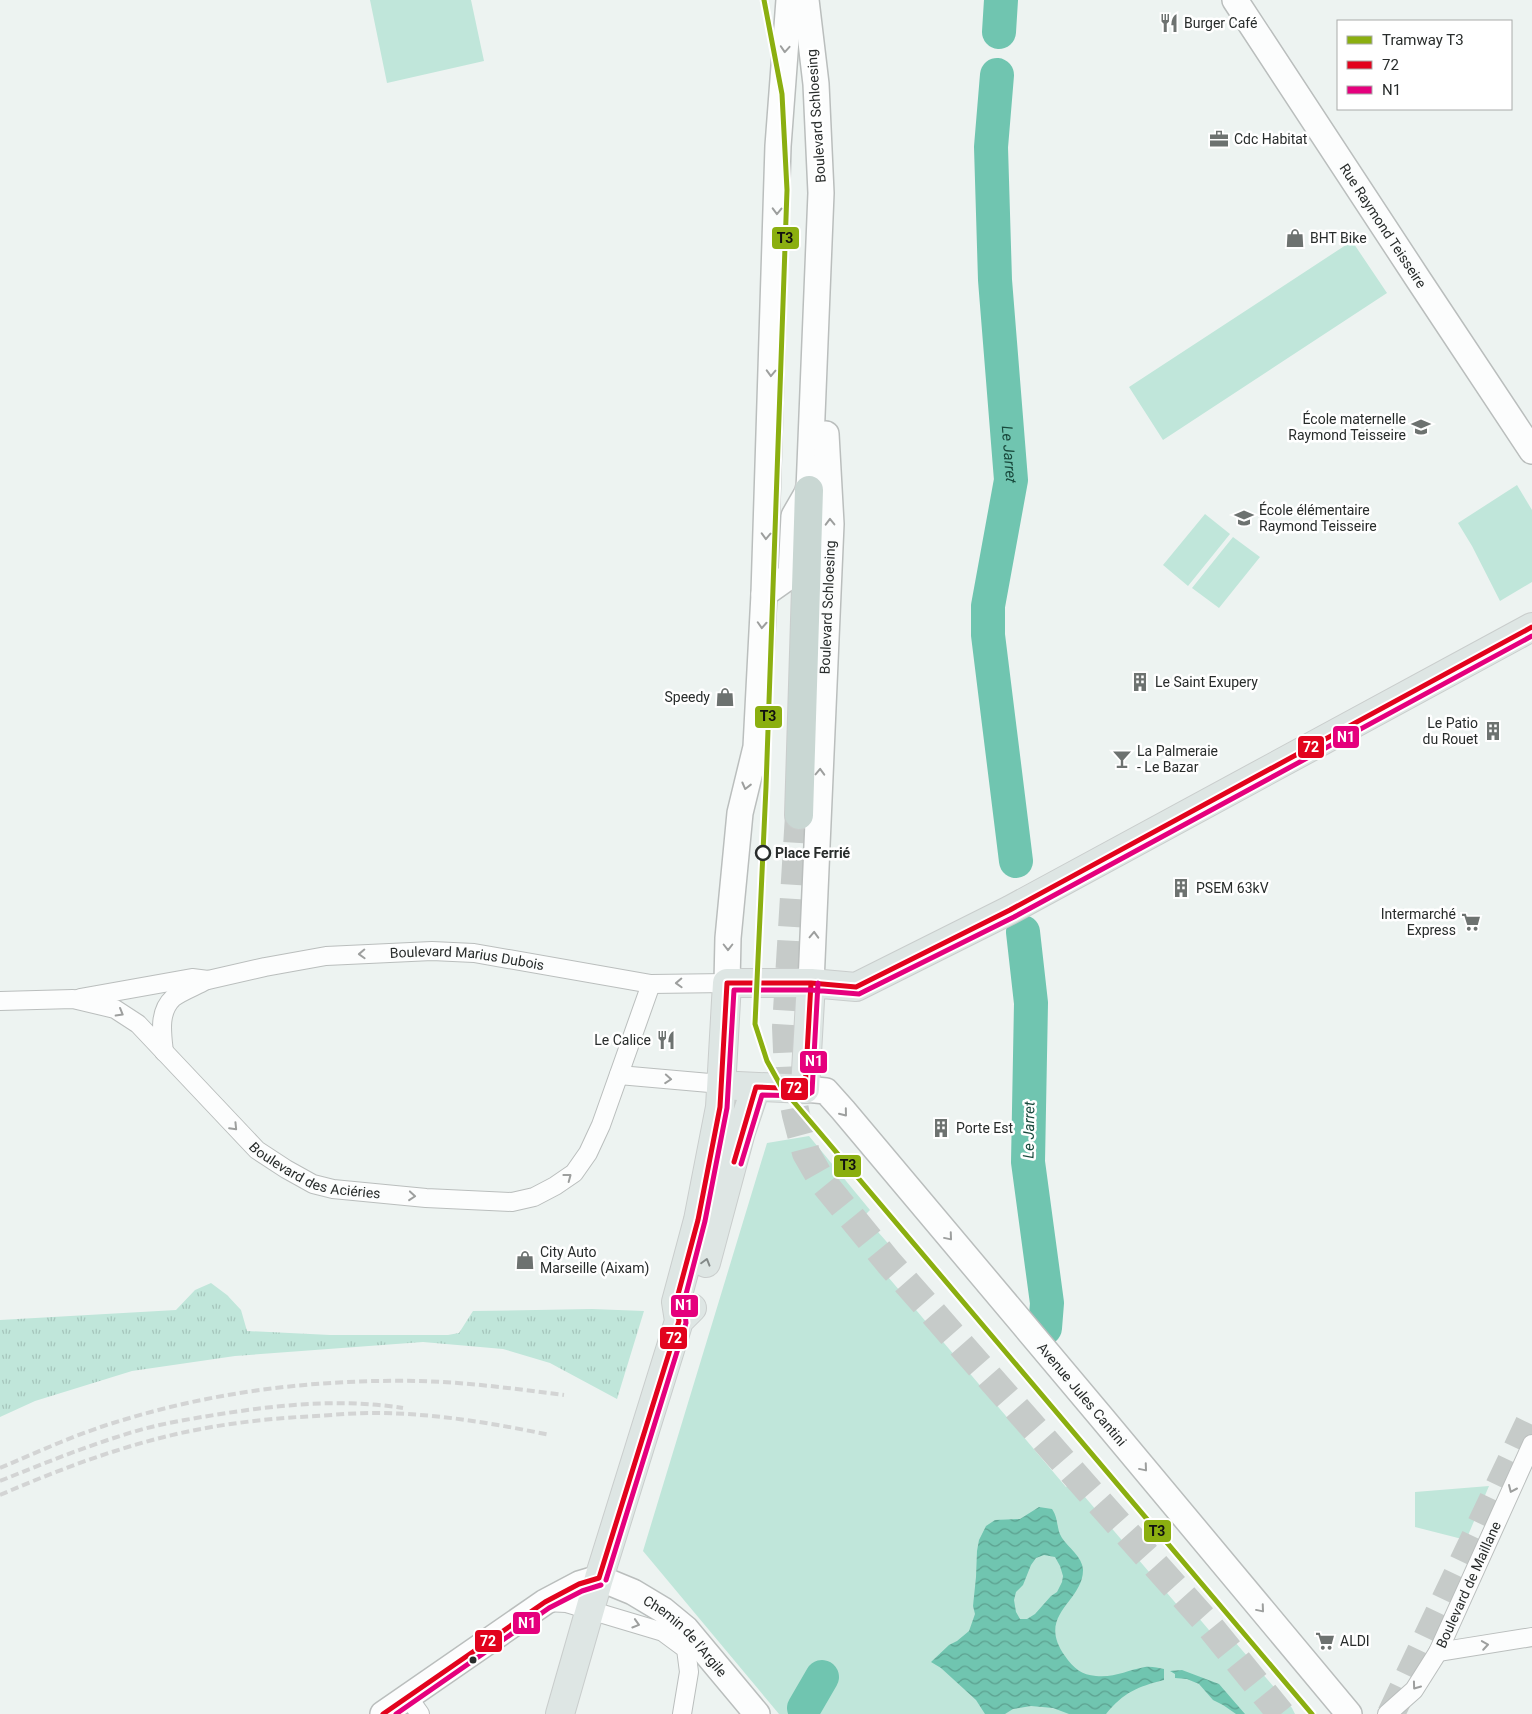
<svg xmlns="http://www.w3.org/2000/svg" width="1532" height="1714" viewBox="0 0 1532 1714" font-family="Roboto,sans-serif">
	<style>
		.grass { fill: url(#grass-tufts) }
		.green { fill: #c0e6da }
		.water { fill: url(#water-waves); fill-rule: evenodd }
		.lines { fill: none; stroke-linecap: round; stroke-linejoin: round }
		.river { stroke: #70c5b0; stroke-width: 34 }
		.highway-tunnel { stroke: #c6cbc9; stroke-width: 28; stroke-dasharray: 28 14; stroke-linecap: butt }
		.street-casing { stroke: #babebd; stroke-width: 20 }
		.secondary-casing { stroke: #babebd; stroke-width: 28 }
		.primary-casing { stroke: #c9cdcc; stroke-width: 30 }
		.highway-casing { stroke: #c9cdcc; stroke-width: 30 }
		.street { stroke: #fcfdfd; stroke-width: 18 }
		.secondary { stroke: #fcfdfd; stroke-width: 25 }
		.primary { stroke: #dee6e4; stroke-width: 28 }
		.highway { stroke: #c9d7d3; stroke-width: 28 }
		.rail { stroke: #d3d4d4; stroke-width: 4; stroke-dasharray: 8 4; stroke-linecap: butt }
		.bus-1-casing { stroke: #fff; stroke-width: 9 }
		.bus-2-casing { stroke: #fff; stroke-width: 9 }
		.bus-1 { stroke: #e2031d; stroke-width: 5 }
		.bus-2 { stroke: #e5007d; stroke-width: 5 }
		.tram-1-casing { stroke: #fff; stroke-width: 9 }
		.tram-1 { stroke: #8baf10; stroke-width: 5 }
		.oneway { stroke: #9d9f9e }
		.oneway2 { stroke: #838988 }
		.stop-dot { fill: #fff; stroke: #282c2b; stroke-width: 2.5 }
		.bus-dot { fill: #282c2b; stroke: #fff; stroke-width: 2 }
		.labels { text-anchor: middle; dominant-baseline: central; stroke-width: 5; stroke-linejoin: round; paint-order: stroke }
		.poi-label { font-size: 14px; fill: #282c2b; stroke: #fff; text-anchor: start }
		.street-label { font-size: 14px; fill: #282c2b; stroke: #fff }
		.stop-label { font-size: 14px; font-weight: bold; fill: #282c2b; stroke: #fff; text-anchor: start }
		.water-label { font-size: 15px; font-style: italic; fill: #194a3d; stroke: #fff }
		.line-badge { stroke: #fff; stroke-width: 2 }
		.badge-label { font-size: 14px; text-anchor: middle; font-weight: bold; fill: #fff }
		.pale-badge-label { font-size: 14px; text-anchor: middle; font-weight: bold; fill: #111 }
	</style>
	<defs>
		<pattern id="grass-tufts" width="24" height="20" patternUnits="userSpaceOnUse" patternTransform="scale(1.25)"><rect width="24" height="20" fill="#c0e6da"/><path d="M3 7l-1-3M5 7V3M7 7l1-3M15 17l-1-3M17 17v-4M19 17l1-3" fill="none" stroke="#a5c5bb"/></pattern>
		<pattern id="water-waves" width="16" height="10" patternUnits="userSpaceOnUse" patternTransform="scale(1.25)"><rect width="16" height="10" fill="#70c5b0"/><path d="M0 5q4-4 8 0t8 0" fill="none" stroke="#5ca08f"/></pattern>
	</defs>
	<rect width="100%" height="100%" fill="#edf3f1"/>
	<path class="grass" d="M211,1283L227,1295L241,1310L247,1331L330,1335H448L459,1333L473,1311L592,1309L644,1311L617,1399L550,1363L503,1349L423,1342L235,1356L132,1371L35,1401L0,1417V1320L176,1310L195,1290Z"/>
	<path class="green" d="M370,0H471L484,61L387,83Z
		M1352,241L1387,293L1163,440L1129,387Z
		M1517,485L1532,510V582L1500,601L1472,546L1458,523Z
		M1205,514L1230,534L1188,586L1163,565Z
		M1233,537L1260,557L1219,608L1192,588Z
		M809,1136L870,1210L864,1216L900,1257L883,1271L1066,1487L1073,1483L1185,1614L1192,1610L1225,1649L1235,1642L1292,1708L1295,1714H779L643,1551L767,1143Z
		M1489,1486L1466,1540L1415,1527V1492Z"/>
	<path class="water" d="M1039,1507L1052,1509C1059,1519 1056,1529 1062,1538C1069,1548 1082,1557 1083,1569C1084,1602 1035,1614 1065,1656C1073,1668 1082,1675 1096,1676C1114,1678 1128,1670 1145,1667C1151,1666 1158,1668 1164,1669V1680C1137,1687 1124,1692 1106,1714H1069L1053,1708L1031,1706L1013,1709L1005,1714H985L976,1700L941,1668L931,1662L949,1645L957,1641L969,1631L975,1614L973,1606L976,1577L977,1551L979,1540L986,1526L995,1520L1020,1519ZM1044,1555L1055,1557L1060,1566L1063,1576L1062,1582L1057,1592L1051,1596L1035,1614L1027,1619H1020L1016,1612L1014,1600L1016,1592L1023,1585L1031,1565L1036,1558Z
		M1182,1670L1219,1684L1245,1714H1236L1223,1705L1213,1700L1199,1684L1187,1679L1175,1678V1674L1170,1671Z"/>
	<g class="lines">
		<g class="river">
			<path d="M999,32L1001,0"/>
			<path id="s1" d="M997,75L991,147L995,280L1011,480L988,606V635L1016,861"/>
			<path d="M1023,932L1031,1003L1028,1162L1047,1303L1045,1328"/>
			<path d="M804,1708L822,1677"/>
		</g>
		<path class="highway-tunnel" d="M799,815L786,1027L788,1074L796,1115L806,1153L822,1181L889,1263L1098,1501L1203,1618L1281,1714
			M1391,1714L1532,1417"/>
		<g class="street-casing">
			<g id="street">
				<path id="s2" d="M80,998L192,978L208,980L265,967L326,956L432,951L474,953L651,984L727,983"/>
				<path id="s3" d="M0,1001L73,999L115,1009L138,1024L257,1150L286,1169L313,1184L333,1189L426,1198L512,1202L534,1197L555,1186L574,1173L588,1153L601,1125L651,984"/>
				<path d="M164,1052C162,1034 158,1012 173,998C180,992 196,986 205,981"/>
				<path d="M619,1075L721,1084"/>
				<path d="M545,1602L566,1603L663,1632L686,1649L689,1672L682,1714"/>
				<path d="M1438,1652L1532,1637"/>
				<path d="M408,1697L420,1714"/>
				<path id="s4" d="M1387,1714L1414,1690L1438,1652L1532,1444"/>
			</g>
		</g>
		<g class="secondary-casing">
			<g id="secondary">
				<path id="s5" d="M1235,0L1418,279L1532,451"/>
				<path d="M764,594L778,146L789,0"/>
				<path d="M727,983L728,938L740,813L756,747L764,594L791,575L794,516L809,490L821,193L816,84L806,0"/>
				<path id="s6" d="M811,983L831,524L826,434"/>
				<path id="s7" d="M805,1089L826,1091L843,1110L1102,1418L1349,1714"/>
				<path id="s8" d="M383,1714L545,1602L579,1584L599,1578L633,1592L663,1610L686,1629L757,1714"/>
			</g>
		</g>
		<g class="primary-casing">
			<path id="primary" d="M738,1086L805,1089L811,983
				M706,1263L741,1132L756,1087
				M679,1321L676,1302L698,1220L720,1107L727,983H811L856,987L1010,910L1532,627
				M560,1714L599,1578L679,1321L692,1308"/>
		</g>
		<g class="highway-casing">
			<path id="highway" d="M799,815L809,490"/>
		</g>
		<use href="#street" class="street"/>
		<use href="#secondary" class="secondary"/>
		<use href="#primary" class="primary"/>
		<use href="#highway" class="highway"/>
		<path class="rail" d="M0,1468C40,1451 81,1432 123,1420C217,1391 319,1379 418,1381C467,1382 516,1389 564,1395
			M0,1481C47,1462 94,1443 143,1429C166,1423 190,1419 214,1415C277,1405 339,1398 403,1408
			M0,1495C53,1472 108,1451 164,1437C208,1426 253,1420 298,1417C323,1416 349,1413 374,1413C433,1413 492,1423 550,1435"/>
		<g class="bus-1-casing">
			<path id="bus-1" d="M734,1162L756,1087L805,1089L811,983
				M599,1578L679,1321L676,1302L698,1220L720,1107L727,983H811L856,987L1010,910L1532,627
				M383,1714L545,1602L579,1584L599,1578"/>
		</g>
		<g class="bus-2-casing">
			<path id="bus-2" d="M741,1164L762,1095L805,1096L812,1092L818,983
				M606,1580L686,1323L684,1302L705,1221L727,1108L734,990H811L859,994L1014,917L1532,636
				M396,1714L549,1608L582,1591L601,1585"/>
		</g>
		<use href="#bus-1" class="bus-1"/>
		<use href="#bus-2" class="bus-2"/>
		<g class="tram-1-casing">
			<path id="tram-1" d="M764,0L782,94L787,190L766,787L755,1024L767,1061L782,1088L1312,1714"/>
		</g>
		<use href="#tram-1" class="tram-1"/>
	</g>
	<defs><path id="oneway-chevron" d="M-2-3.5L2.5 0L-2 3.5" fill="none" stroke-width="1.6" stroke-linecap="round" stroke-linejoin="round" transform="scale(1.25)"/></defs>
	<g class="oneway">
		<use href="#oneway-chevron" transform="translate(785 49) rotate(94)"/>
		<use href="#oneway-chevron" transform="translate(777 211) rotate(91)"/>
		<use href="#oneway-chevron" transform="translate(771 373) rotate(92)"/>
		<use href="#oneway-chevron" transform="translate(830 522) rotate(-91)"/>
		<use href="#oneway-chevron" transform="translate(766 536) rotate(92)"/>
		<use href="#oneway-chevron" transform="translate(762 625) rotate(93)"/>
		<use href="#oneway-chevron" transform="translate(820 772) rotate(-88)"/>
		<use href="#oneway-chevron" transform="translate(746 786) rotate(104)"/>
		<use href="#oneway-chevron" transform="translate(814 935) rotate(-88)"/>
		<use href="#oneway-chevron" transform="translate(728 947) rotate(90)"/>
		<use href="#oneway-chevron" transform="translate(362 954) rotate(178)"/>
		<use href="#oneway-chevron" transform="translate(679 983) rotate(178)"/>
		<use href="#oneway-chevron" transform="translate(120 1013) rotate(30)"/>
		<use href="#oneway-chevron" transform="translate(668 1079) rotate(4)"/>
		<use href="#oneway-chevron" transform="translate(844 1113) rotate(51)"/>
		<use href="#oneway-chevron" transform="translate(234 1127) rotate(46)"/>
		<use href="#oneway-chevron" transform="translate(568 1177) rotate(-37)"/>
		<use href="#oneway-chevron" transform="translate(412 1196) rotate(5)"/>
		<use href="#oneway-chevron" transform="translate(949 1237) rotate(50)"/>
		<use href="#oneway-chevron" transform="translate(1144 1468) rotate(50)"/>
		<use href="#oneway-chevron" transform="translate(1512 1489) rotate(114)"/>
		<use href="#oneway-chevron" transform="translate(1261 1609) rotate(50)"/>
		<use href="#oneway-chevron" transform="translate(636 1624) rotate(17)"/>
		<use href="#oneway-chevron" transform="translate(1485 1645) rotate(-9)"/>
		<use href="#oneway-chevron" transform="translate(1416 1686) rotate(126)"/>
	</g>
	<use class="oneway2" href="#oneway-chevron" transform="translate(706 1262) rotate(-74)"/>
	<defs>
		<g id="restaurant-bare" transform="scale(1.5)"><path d="M-5-6h1v4h1v-4h1v4h1v-4h1v5L-1.5 .5V6h-2V.5L-5-1ZM5-6V6H3V1.5H1.5Q1.5-4 5-6Z" fill="#6d7270" stroke="#fff" stroke-width="2.5" paint-order="stroke"/></g>
		<g id="office-bare" transform="scale(1.5)"><path d="M-6-3h4V-5.5h4V-3h4V5H-6ZM-1-4.5V-3h2v-1.5ZM-6 0V1H6V0Z" fill="#6d7270" stroke="#fff" stroke-width="2.5" paint-order="stroke"/></g>
		<g id="shop-bare" transform="scale(1.5)"><path d="M-5-2.5h2.3a2.7 3.5 0 0 1 5.4 0H5L5.5 6h-11ZM-1.5-2.5h3a1.5 2.3 0 0 0-3 0Z" fill="#6d7270" stroke="#fff" stroke-width="2.5" paint-order="stroke"/></g>
		<g id="school-bare" transform="scale(1.5)"><path d="M0-5L7-2L0 1L-7-2ZM-4 1L0 2.5L4 1V4Q0 6-4 4Z" fill="#6d7270" stroke="#fff" stroke-width="2.5" paint-order="stroke"/></g>
		<g id="building-bare" transform="scale(1.5)"><path d="M-4-6H4V6H1V3H-1V6H-4ZM-2.5-4.3h1.7v1.8h-1.7ZM.8-4.3h1.7v1.8H.8ZM-2.5-1h1.7V.8h-1.7ZM.8-1h1.7V.8H.8Z" fill="#6d7270" stroke="#fff" stroke-width="2.5" paint-order="stroke"/></g>
		<g id="bar-bare" transform="scale(1.5)"><path d="M-6-5H6L.8 .8V4.5H3.5V6h-7V4.5H-.8V.8Z" fill="#6d7270" stroke="#fff" stroke-width="2.5" paint-order="stroke"/></g>
		<g id="supermarket-bare" transform="scale(1.5)"><path d="M-6-5.5h2.5l.6 2H6L4.5 2H-2.5L-4.4-4H-6ZM-1.5 3.2a1.3 1.3 0 1 0 .1 0ZM3 3.2a1.3 1.3 0 1 0 .1 0Z" fill="#6d7270" stroke="#fff" stroke-width="2.5" paint-order="stroke"/></g>
	</defs>
	<g fill-rule="evenodd">
		<use href="#restaurant-bare" x="1169" y="23"/>
		<use href="#office-bare" x="1219" y="139"/>
		<use href="#shop-bare" x="1295" y="238"/>
		<use href="#school-bare" x="1421" y="427"/>
		<use href="#school-bare" x="1244" y="518"/>
		<use href="#building-bare" x="1140" y="682"/>
		<use href="#shop-bare" x="725" y="697"/>
		<use href="#building-bare" x="1493" y="731"/>
		<use href="#bar-bare" x="1122" y="759"/>
		<use href="#building-bare" x="1181" y="888"/>
		<use href="#supermarket-bare" x="1471" y="922"/>
		<use href="#restaurant-bare" x="666" y="1040"/>
		<use href="#building-bare" x="941" y="1128"/>
		<use href="#shop-bare" x="525" y="1260"/>
		<use href="#supermarket-bare" x="1325" y="1641"/>
	</g>
	<circle class="stop-dot" cx="763" cy="853" r="7"/>
	<circle class="bus-dot" cx="473" cy="1660" r="4.5"/>
	<g class="labels">
		<g class="poi-label">
			<text x="1184" y="23">Burger Café</text>
			<text x="1234" y="139">Cdc Habitat</text>
			<text x="1310" y="238">BHT Bike</text>
			<text x="1406" y="419" text-anchor="end">École maternelle<tspan x="1406" dy="16">Raymond Teisseire</tspan></text>
			<text x="1259" y="510">École élémentaire<tspan x="1259" dy="16">Raymond Teisseire</tspan></text>
			<text x="1155" y="682">Le Saint Exupery</text>
			<text x="710" y="697" text-anchor="end">Speedy</text>
			<text x="1478" y="723" text-anchor="end">Le Patio<tspan x="1478" dy="16">du Rouet</tspan></text>
			<text x="1137" y="751">La Palmeraie<tspan x="1137" dy="16">- Le Bazar</tspan></text>
			<text x="1196" y="888">PSEM 63kV</text>
			<text x="1456" y="914" text-anchor="end">Intermarché<tspan x="1456" dy="16">Express</tspan></text>
			<text x="651" y="1040" text-anchor="end">Le Calice</text>
			<text x="956" y="1128">Porte Est</text>
			<text x="540" y="1252">City Auto<tspan x="540" dy="16">Marseille (Aixam)</tspan></text>
			<text x="1340" y="1641">ALDI</text>
		</g>
		<g class="street-label">
			<text transform="translate(816 116) rotate(-94)">Boulevard Schloesing</text>
			<text stroke="none"><textPath href="#s5" startOffset="270">Rue Raymond Teisseire</textPath></text>
			<text stroke="none"><textPath href="#s6" startOffset="376">Boulevard Schloesing</textPath></text>
			<text stroke="none"><textPath href="#s2" startOffset="392">Boulevard Marius Dubois</textPath></text>
			<text stroke="none"><textPath href="#s3" startOffset="380">Boulevard des Aciéries</textPath></text>
			<text stroke="none"><textPath href="#s7" startOffset="418">Avenue Jules Cantini</textPath></text>
			<text stroke="none"><textPath href="#s4" startOffset="155">Boulevard de Maillane</textPath></text>
			<text stroke="none"><textPath href="#s8" startOffset="362">Chemin de l'Argile</textPath></text>
		</g>
		<g class="stop-label">
			<text x="775" y="853">Place Ferrié</text>
		</g>
		<g class="water-label">
			<text stroke="none"><textPath href="#s1" startOffset="380">Le Jarret</textPath></text>
			<text transform="translate(1029 1130) rotate(-89)">Le Jarret</text>
		</g>
	</g>
	<g class="line-badge">
		<rect x="771" y="226" width="29" height="24" rx="5" fill="#8baf10"/>
		<rect x="754" y="705" width="29" height="24" rx="5" fill="#8baf10"/>
		<rect x="1332" y="725" width="28" height="24" rx="5" fill="#e5007d"/>
		<rect x="1297" y="735" width="28" height="24" rx="5" fill="#e2031d"/>
		<rect x="799" y="1050" width="29" height="24" rx="5" fill="#e5007d"/>
		<rect x="780" y="1077" width="29" height="24" rx="5" fill="#e2031d"/>
		<rect x="833" y="1154" width="29" height="24" rx="5" fill="#8baf10"/>
		<rect x="670" y="1294" width="29" height="24" rx="5" fill="#e5007d"/>
		<rect x="659" y="1326" width="29" height="24" rx="5" fill="#e2031d"/>
		<rect x="1143" y="1519" width="29" height="24" rx="5" fill="#8baf10"/>
		<rect x="512" y="1611" width="29" height="24" rx="5" fill="#e5007d"/>
		<rect x="474" y="1629" width="29" height="24" rx="5" fill="#e2031d"/>
	</g>
	<g class="badge-label">
		<text x="1346" y="742">N1</text>
		<text x="1311" y="752">72</text>
		<text x="814" y="1066">N1</text>
		<text x="794" y="1093">72</text>
		<text x="684" y="1310">N1</text>
		<text x="674" y="1343">72</text>
		<text x="527" y="1628">N1</text>
		<text x="488" y="1646">72</text>
	</g>
	<g class="pale-badge-label">
		<text x="785" y="243">T3</text>
		<text x="768" y="721">T3</text>
		<text x="848" y="1170">T3</text>
		<text x="1157" y="1536">T3</text>
	</g>
	<rect x="1337" y="20" width="175" height="90" fill="#ffffff" stroke="#a9abaa"/>
	<rect x="1347" y="36" width="25" height="8" fill="#8baf10" stroke="#a9abaa"/>
	<text x="1382" y="45" font-size="15" fill="#282c2b">Tramway T3</text>
	<rect x="1347" y="61" width="25" height="8" fill="#e2031d" stroke="#a9abaa"/>
	<text x="1382" y="70" font-size="15" fill="#282c2b">72</text>
	<rect x="1347" y="86" width="25" height="8" fill="#e5007d" stroke="#a9abaa"/>
	<text x="1382" y="95" font-size="15" fill="#282c2b">N1</text>
</svg>
